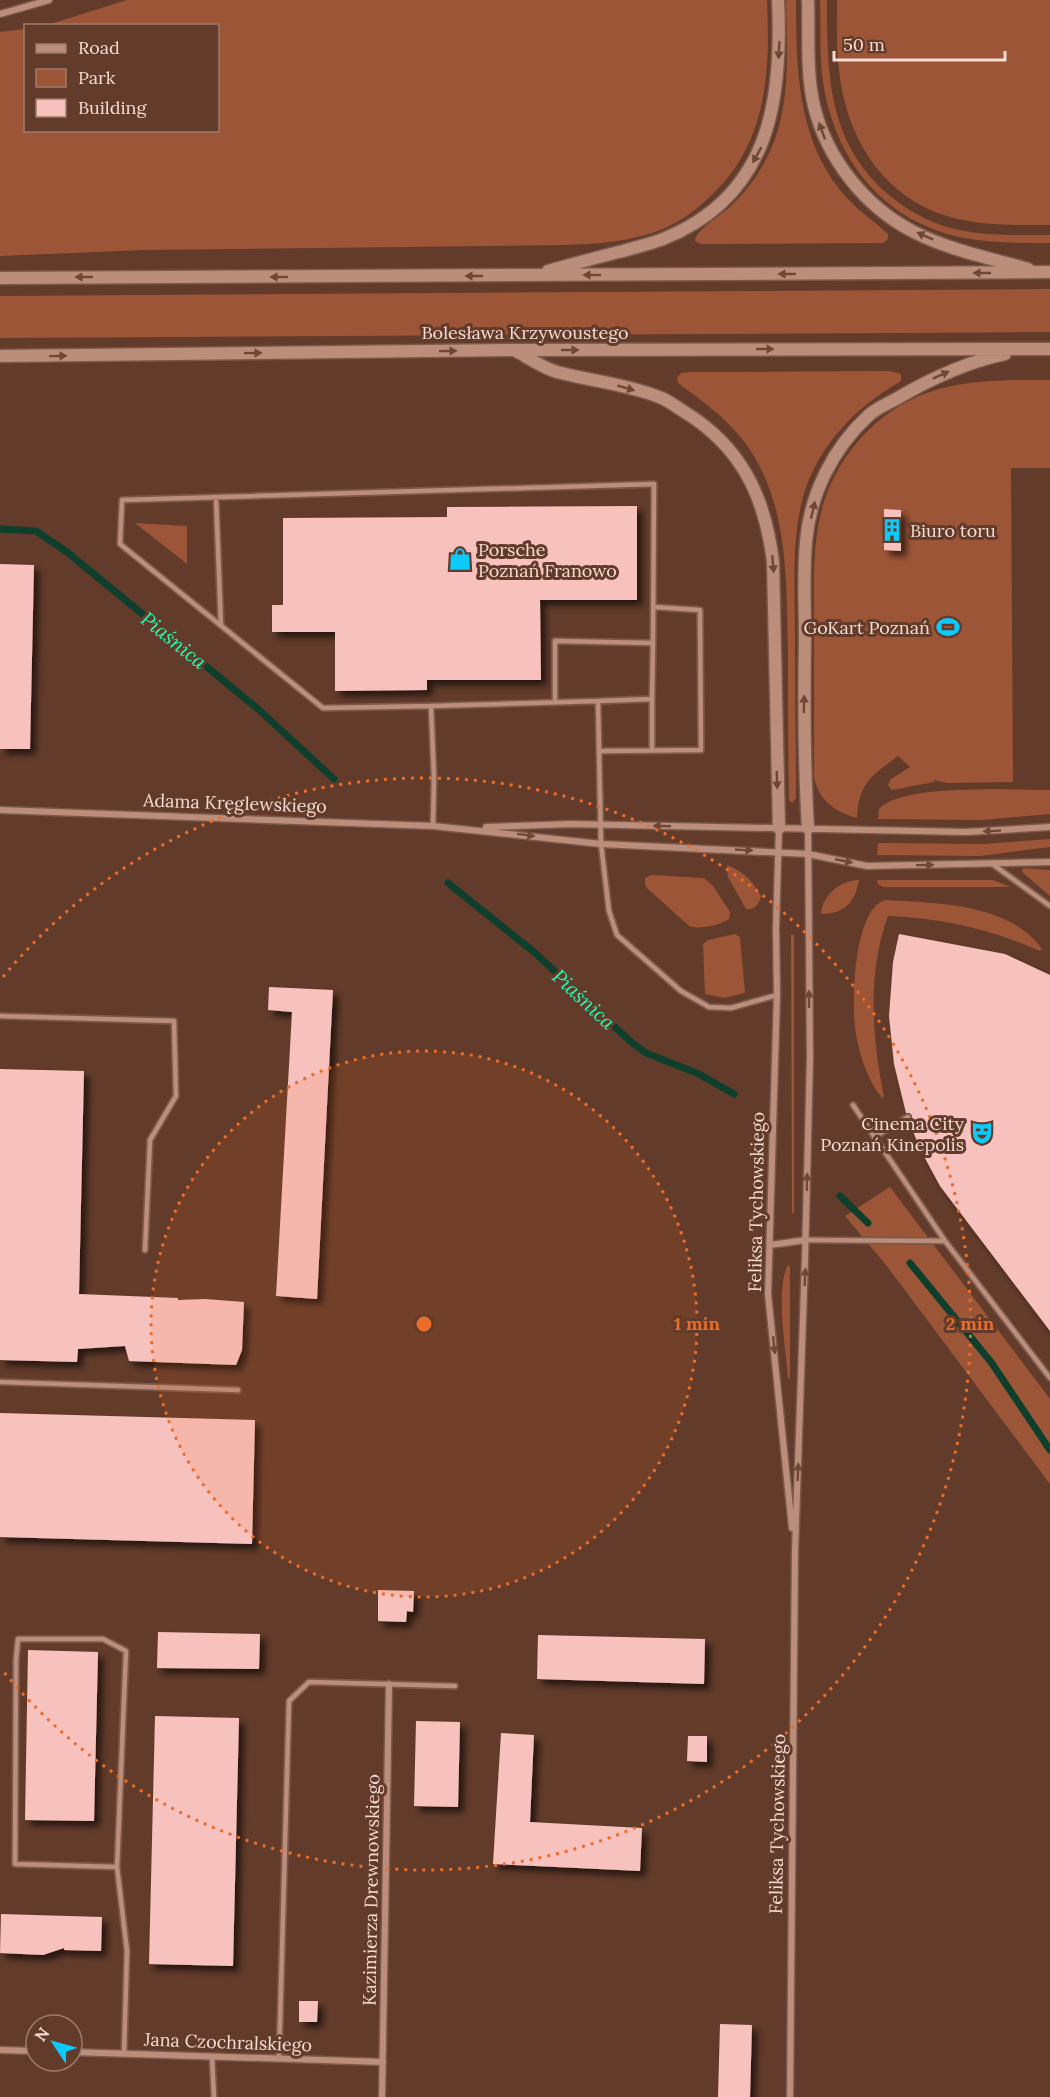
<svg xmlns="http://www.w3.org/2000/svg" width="1050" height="2097" viewBox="0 0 1050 2097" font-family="Lora,serif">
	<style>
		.green { fill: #9c5537 }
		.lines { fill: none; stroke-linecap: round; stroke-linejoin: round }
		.stream { stroke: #0e3f2c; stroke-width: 7 }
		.building { fill: #f7c1be; filter: url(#shadow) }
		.service-casing { stroke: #7a594b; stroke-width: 8 }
		.minor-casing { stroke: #7a594b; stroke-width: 9 }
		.secondary-casing { stroke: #7a594b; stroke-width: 15 }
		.service { stroke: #bb8e7b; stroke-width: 4.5 }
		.minor { stroke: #bb8e7b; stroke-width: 6 }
		.secondary { stroke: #bb8e7b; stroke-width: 12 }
		.oneway { fill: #6f4736 }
		.ring { fill: none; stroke: #ea6d2a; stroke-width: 3; stroke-dasharray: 3 6 }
		.labels { text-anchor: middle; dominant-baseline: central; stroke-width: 6; stroke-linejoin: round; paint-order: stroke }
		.street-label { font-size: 18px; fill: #f5dcd2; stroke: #623b2a }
		.poi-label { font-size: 18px; fill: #f5dcd2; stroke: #623b2a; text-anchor: start }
		.water-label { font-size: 20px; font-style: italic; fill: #22fcb3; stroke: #623b2a }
		.centre { fill: #ea6d2a; stroke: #623b2a; stroke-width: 3 }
		.ring-label { font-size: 18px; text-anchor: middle; font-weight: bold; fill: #ea6d2a; stroke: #623b2a; stroke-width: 6; stroke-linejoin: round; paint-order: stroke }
	</style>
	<defs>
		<filter id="shadow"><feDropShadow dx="5.5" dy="5.5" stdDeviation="3" flood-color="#0009"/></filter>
	</defs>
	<rect width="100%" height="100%" fill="#623b2a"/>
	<path class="green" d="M127,0H767C770,71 768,139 715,192C700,207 682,221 663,229C631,242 597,244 564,245L145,250L0,256V32L25,29L26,130H218V26L47,25Z
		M786,0H796C796,66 797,136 840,190C854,208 872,219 888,234V239L883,243L701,244L695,241C695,230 725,213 733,204C745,192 756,178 764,163C792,114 787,55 786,0Z
		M820,0H827C827,77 828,147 894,199C913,214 935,225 959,230C989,236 1020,235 1050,235V243C1019,243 989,243 959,237C881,219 835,159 823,82C819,55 821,27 820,0Z
		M837,0H1050V225C1016,225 983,226 950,217C885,198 849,142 840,78C836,52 837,26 837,0Z
		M1050,289V332L0,338V296Z
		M890,371L901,374V381C852,409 811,453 800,510C792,551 795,593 795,634C795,689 796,744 796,798L792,803L789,800C788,750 788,700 788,649C786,578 789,500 743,440C725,417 701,400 678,383L677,378L681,373L690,372Z
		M1010,380H1050V468H1011L1013,782L947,783L934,780V782L892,790L888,785L891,779L910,767L898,756C871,776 859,783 857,818C835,812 818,800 814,777C814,728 814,679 814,631C814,594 812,557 819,521C832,457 882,401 947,387C968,382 989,381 1010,380Z
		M135,523L187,526V564Z
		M1050,790V814L982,820L878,819L879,809C901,783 1015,790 1050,790Z
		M1050,839V847L980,856L877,855L878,843L983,844Z
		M727,865C743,871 753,881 761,896C759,905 754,910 746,909L728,877Z
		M1023,868L1050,870V896L1022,872Z
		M651,875L704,878L713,886L730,912L729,919C720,925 699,930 689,926L647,888L645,885V878Z
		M859,880C855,903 844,914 821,914C823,894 840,881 859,880Z
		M877,880H993L1011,887H883L878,884Z
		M886,900C937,903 1009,903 1042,949L1040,951C991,929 941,918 888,916C867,973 872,1038 884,1096L882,1098C868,1081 860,1057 856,1034C851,1007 853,907 886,900Z
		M735,934L740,937L745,993L724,998L705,994L703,944L708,940Z
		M791,935H794V1213H792Z
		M890,1187L1050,1399V1484L886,1265L845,1216Z
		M788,1265L790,1266V1378H788C786,1350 775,1289 788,1265Z"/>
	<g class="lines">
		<path class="stream" d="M0,529L36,531L67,552L258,709L334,779
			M448,883L534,952L631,1042L646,1053L699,1074L734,1094
			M840,1196L868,1223
			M910,1263L991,1362L1050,1450"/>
	</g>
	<path class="building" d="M637,506V600H540L541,680H427V690L335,691V632H272V605H283V518L447,517V507Z
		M884,509L901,510V551L884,550Z
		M0,564L34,565L30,749H0Z
		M899,934L1005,954L1050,975V1331L940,1186L920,1149L909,1121L912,1115L906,1113L894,1064L889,1016L893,962Z
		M269,987L333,990L317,1299L276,1296L292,1012L268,1010Z
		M0,1069L84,1071L79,1294L178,1298V1300L205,1299L244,1302L242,1350L236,1365L129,1361L125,1346L78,1349L77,1362L0,1360Z
		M0,1413L255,1420L252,1544L0,1537Z
		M378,1590L414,1591L413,1612L407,1611L406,1622L378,1621Z
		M158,1632L260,1634L259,1669L157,1668Z
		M538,1635L705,1639L704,1684L537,1679Z
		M28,1650L98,1652L94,1821L25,1820Z
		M155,1716L239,1718L233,1966L149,1964Z
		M416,1721L460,1722L458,1807L414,1806Z
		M501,1733L534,1735L530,1822L642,1828L640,1871L493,1864Z
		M688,1736H707V1762L687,1761Z
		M1,1914L102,1917L101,1951L64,1950V1948L43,1955L0,1953Z
		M299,2001H318L317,2022H299Z
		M720,2024L752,2025L750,2097H718Z"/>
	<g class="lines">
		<g class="service-casing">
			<path id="service" d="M216,497L221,625
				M652,699V750
				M598,701L652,699L653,643
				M431,706L323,708L120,544L122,500L654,484L653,643L555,641V702
				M600,751L701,750L700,610L654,607
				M433,826L434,777L431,706L598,701L601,844L609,911L617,935L681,991L709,1007L731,1008L777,995
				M991,863L1050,906
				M0,1016L174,1021L176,1096L150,1140L145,1250
				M853,1105L945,1241L1050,1378
				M874,1137L908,1117
				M806,1240L945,1241
				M0,1382L238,1390
				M117,1867L126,1651L103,1639H18L16,1660L15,1864L117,1867L127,1951L124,2053
				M212,2057L214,2097
				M279,2059L289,1701L309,1682L455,1686"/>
		</g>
		<g class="minor-casing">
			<path id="minor" d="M0,14L49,0
				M0,810L433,826L601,844L808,854L867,866L1050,862
				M486,827L571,824L966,832L1050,827
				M779,828L776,928L777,995L768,1294L792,1528
				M770,1245L806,1240
				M0,2050L36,2051
				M72,2052L383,2062
				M382,2097L389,1684
				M790,2097L795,1551L805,1259L810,1057L808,828"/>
		</g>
		<g class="secondary-casing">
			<path id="secondary" d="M808,0C809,35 806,72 814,106C827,159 865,207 914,232C949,250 990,258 1028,269
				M548,271C573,264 598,257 623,251C636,247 650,244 663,239C769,197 783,102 778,0
				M0,278L1050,272
				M516,351C529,358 543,368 557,372C591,381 626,384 659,397C668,400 675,406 683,411C741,446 765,496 773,562L779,828
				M0,356L512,350L1050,349
				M808,828C804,764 804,701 805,637C805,606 803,573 806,542C810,494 833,448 869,415C877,408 887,404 896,399C930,379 966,362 1005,354"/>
		</g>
		<use href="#service" class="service"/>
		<use href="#minor" class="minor"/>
		<use href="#secondary" class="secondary"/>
	</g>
	<defs><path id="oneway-solid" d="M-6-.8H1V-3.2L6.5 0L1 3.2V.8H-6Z" transform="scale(1.5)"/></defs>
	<g class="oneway">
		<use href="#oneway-solid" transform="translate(779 50) rotate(93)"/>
		<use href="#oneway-solid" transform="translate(822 131) rotate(-110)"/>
		<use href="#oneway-solid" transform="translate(757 155) rotate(119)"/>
		<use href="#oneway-solid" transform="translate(925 236) rotate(-156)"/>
		<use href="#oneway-solid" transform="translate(982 273) rotate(180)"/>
		<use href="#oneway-solid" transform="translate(787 274) rotate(180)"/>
		<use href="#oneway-solid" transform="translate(592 275) rotate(180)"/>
		<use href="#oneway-solid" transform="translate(474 276) rotate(180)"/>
		<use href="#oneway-solid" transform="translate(84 277) rotate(180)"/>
		<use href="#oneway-solid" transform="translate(279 277) rotate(180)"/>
		<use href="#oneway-solid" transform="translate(765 349)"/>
		<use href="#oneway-solid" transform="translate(570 350)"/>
		<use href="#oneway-solid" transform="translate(448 351) rotate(-1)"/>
		<use href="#oneway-solid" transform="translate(253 353) rotate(-1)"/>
		<use href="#oneway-solid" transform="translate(58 356) rotate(-1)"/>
		<use href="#oneway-solid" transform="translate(941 375) rotate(-24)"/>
		<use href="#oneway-solid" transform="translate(626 388) rotate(16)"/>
		<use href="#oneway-solid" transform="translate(813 510) rotate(-77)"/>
		<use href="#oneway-solid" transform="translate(773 564) rotate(85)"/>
		<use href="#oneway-solid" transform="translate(804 704) rotate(-89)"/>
		<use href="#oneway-solid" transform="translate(777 780) rotate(88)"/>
		<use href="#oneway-solid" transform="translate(662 826) rotate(-178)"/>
		<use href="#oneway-solid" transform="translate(992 831) rotate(177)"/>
		<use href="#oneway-solid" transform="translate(526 835) rotate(7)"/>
		<use href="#oneway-solid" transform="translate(744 850) rotate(3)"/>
		<use href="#oneway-solid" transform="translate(844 861) rotate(11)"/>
		<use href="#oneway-solid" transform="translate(925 865) rotate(-1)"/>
		<use href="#oneway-solid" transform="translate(809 999) rotate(-90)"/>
		<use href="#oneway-solid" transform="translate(807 1182) rotate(-89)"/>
		<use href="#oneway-solid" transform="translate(805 1277) rotate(-88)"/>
		<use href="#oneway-solid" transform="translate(774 1345) rotate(84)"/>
		<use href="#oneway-solid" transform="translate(798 1472) rotate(-88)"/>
	</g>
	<circle cx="424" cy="1324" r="273" fill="#ea6d2a" fill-opacity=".12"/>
	<g class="ring">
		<circle cx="424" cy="1324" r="273"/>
		<path d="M3 977A546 546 0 1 1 3 1671"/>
	</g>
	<defs>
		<g id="building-bare" transform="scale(1.8)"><path d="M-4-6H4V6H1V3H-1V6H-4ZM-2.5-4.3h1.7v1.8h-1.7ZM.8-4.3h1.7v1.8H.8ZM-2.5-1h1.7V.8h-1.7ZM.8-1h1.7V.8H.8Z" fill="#0ccafa" stroke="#623b2a" stroke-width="2.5" paint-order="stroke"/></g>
		<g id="shop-bare" transform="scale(1.8)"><path d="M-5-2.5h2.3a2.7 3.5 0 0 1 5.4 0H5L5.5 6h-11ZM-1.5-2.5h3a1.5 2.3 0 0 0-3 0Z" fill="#0ccafa" stroke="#623b2a" stroke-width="2.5" paint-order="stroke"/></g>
		<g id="stadium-bare" transform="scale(1.8)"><path d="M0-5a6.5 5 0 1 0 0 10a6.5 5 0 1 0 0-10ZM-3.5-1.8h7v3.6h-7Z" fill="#0ccafa" stroke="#623b2a" stroke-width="2.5" paint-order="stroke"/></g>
		<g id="theatre-bare" transform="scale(1.8)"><path d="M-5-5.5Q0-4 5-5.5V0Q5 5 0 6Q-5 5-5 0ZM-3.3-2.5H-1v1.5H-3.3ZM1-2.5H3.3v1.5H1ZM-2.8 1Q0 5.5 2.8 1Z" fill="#0ccafa" stroke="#623b2a" stroke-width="2.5" paint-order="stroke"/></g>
	</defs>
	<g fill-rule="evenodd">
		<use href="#building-bare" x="892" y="530"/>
		<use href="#shop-bare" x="460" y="559"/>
		<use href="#stadium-bare" x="948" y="627"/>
		<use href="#theatre-bare" x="982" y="1133"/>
	</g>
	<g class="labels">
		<g class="street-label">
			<text x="525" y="332">Bolesława Krzywoustego</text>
			<text transform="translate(235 803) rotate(2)">Adama Kręglewskiego</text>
			<text transform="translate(756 1202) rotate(-89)">Feliksa Tychowskiego</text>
			<text transform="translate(777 1824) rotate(-89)">Feliksa Tychowskiego</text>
			<text transform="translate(371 1890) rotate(-89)">Kazimierza Drewnowskiego</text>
			<text transform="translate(228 2042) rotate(2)">Jana Czochralskiego</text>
		</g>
		<g class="poi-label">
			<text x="910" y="530">Biuro toru</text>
			<text x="478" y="549">Porsche<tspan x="478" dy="21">Poznań Franowo</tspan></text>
			<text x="930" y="627" text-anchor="end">GoKart Poznań</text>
			<text x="964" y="1123" text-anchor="end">Cinema City<tspan x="964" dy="21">Poznań Kinepolis</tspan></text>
		</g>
		<g class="water-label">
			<text transform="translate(174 640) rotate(39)">Piaśnica</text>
			<text transform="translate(584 999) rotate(43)">Piaśnica</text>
		</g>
	</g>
	<circle cx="424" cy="1324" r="9" class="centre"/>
	<g class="ring-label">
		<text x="697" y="1330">1 min</text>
		<text x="970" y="1330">2 min</text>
	</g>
	<rect x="24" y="24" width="195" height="108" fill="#623b2a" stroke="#9d7b6d" stroke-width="1.5"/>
	<rect x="36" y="44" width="30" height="9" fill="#bb8e7b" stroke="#9d7b6d" stroke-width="1.5"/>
	<text x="78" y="54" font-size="18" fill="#f5dcd2">Road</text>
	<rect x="36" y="69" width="30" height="18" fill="#9c5537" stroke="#9d7b6d" stroke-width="1.5"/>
	<text x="78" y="84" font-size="18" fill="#f5dcd2">Park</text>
	<rect x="36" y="99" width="30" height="18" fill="#f7c1be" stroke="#9d7b6d" stroke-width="1.5"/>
	<text x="78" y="114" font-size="18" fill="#f5dcd2">Building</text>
	<g transform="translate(54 2043) rotate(306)"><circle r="28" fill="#623b2a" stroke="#9d7b6d" stroke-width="1.5"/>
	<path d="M0-4.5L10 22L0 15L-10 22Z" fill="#0ccafa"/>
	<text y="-9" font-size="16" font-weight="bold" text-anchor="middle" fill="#f5dcd2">N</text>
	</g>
	<path d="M834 51v9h171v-9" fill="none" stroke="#f5dcd2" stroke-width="3"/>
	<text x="843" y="51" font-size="18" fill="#f5dcd2" stroke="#623b2a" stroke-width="4.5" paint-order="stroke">50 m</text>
</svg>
